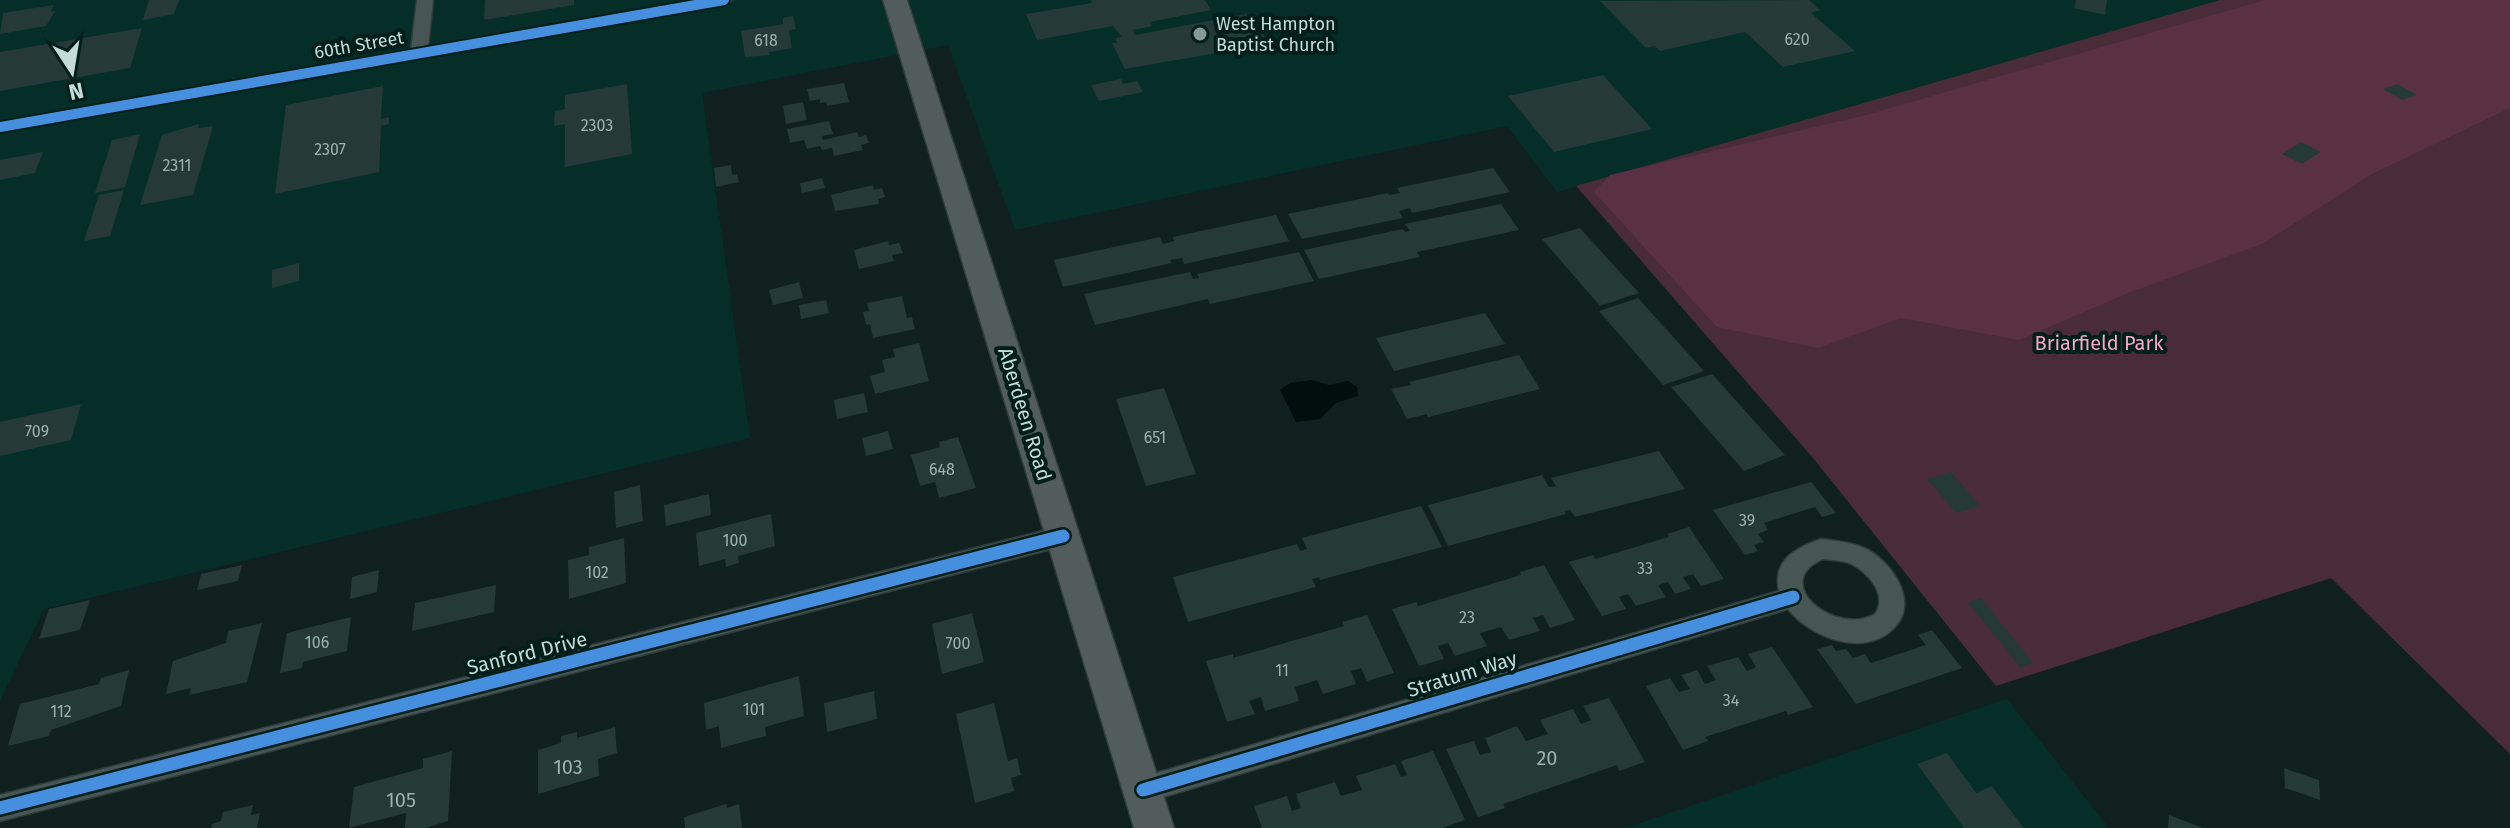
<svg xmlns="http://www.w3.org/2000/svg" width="2510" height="828" viewBox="0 0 2510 828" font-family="'Fira Sans',sans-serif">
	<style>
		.built { fill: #052e28 }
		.green { fill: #492c38 }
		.forest { fill: #5a3043 }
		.water { fill: #010e0b }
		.building { fill: #253937 }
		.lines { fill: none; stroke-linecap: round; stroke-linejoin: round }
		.street-casing { stroke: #2f3c3a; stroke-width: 3 }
		.secondary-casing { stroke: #2f3c3a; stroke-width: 3 }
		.street { fill: #475654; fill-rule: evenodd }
		.secondary { fill: #535c5c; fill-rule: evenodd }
		.cycleway-far1-casing { stroke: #001f1a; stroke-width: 14 }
		.cycleway-casing { stroke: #001f1a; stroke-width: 18 }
		.cycleway-far1 { stroke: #468fdf; stroke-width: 10 }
		.cycleway { stroke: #468fdf; stroke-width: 13 }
		.poi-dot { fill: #859a96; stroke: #001f1a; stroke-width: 3 }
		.labels { text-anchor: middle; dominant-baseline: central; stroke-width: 8; stroke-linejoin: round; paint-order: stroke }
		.number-label { font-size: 16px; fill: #9db2af }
		.far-poi-label { font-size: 18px; fill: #c5dbd7; stroke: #001f1a; text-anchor: start }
		.far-street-label { font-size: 18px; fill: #c5dbd7; stroke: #001f1a }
		.park-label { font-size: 20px; fill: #f9a5c6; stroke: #001f1a }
		.street-label { font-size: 20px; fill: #c5dbd7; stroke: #001f1a }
		.near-number-label { font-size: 20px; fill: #9db2af }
	</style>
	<rect width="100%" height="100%" fill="#0f201e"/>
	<path class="built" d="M0,0H2220L1557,192L1507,126L1015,230L948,45L702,93L750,438L44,609L0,701Z
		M2007,699L2109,828H1625Z"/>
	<path class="green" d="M2220,0H2510V754L2331,578L1996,686L1813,458L1576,186Z"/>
	<path class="forest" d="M2265,0H2510V108L2372,174L2262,244L2128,293L2019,340L1901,318L1818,348L1717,327L1594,192L1610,175L1866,115Z"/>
	<path class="water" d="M1311,380L1329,385L1348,381L1357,387L1358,396L1336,403L1320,419L1296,422L1280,390L1290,383Z"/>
	<path class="building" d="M149,0H179L174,14L143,20Z
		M485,0H574V5L484,20Z
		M1091,0H1205L1211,10L1150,22L1152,26L1133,30L1135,35L1246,14L1255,20L1264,18L1273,33L1263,34L1267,41L1255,44L1257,46L1125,69L1112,43H1117L1116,38L1122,37L1113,26L1037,40L1026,14L1092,3Z
		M1809,0L1820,10L1811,13L1855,51L1783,67L1745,32L1660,51L1655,46L1646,48L1600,1Z
		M2076,0H2107L2105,15L2074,8Z
		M54,5L51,12L55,11L46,26L0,34L3,13Z
		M793,16L796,29L789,30L792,48L769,52L770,55L745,57L741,31L783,24V18Z
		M142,28L130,68L0,91V52Z
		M1603,75L1652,129L1554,152L1508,96Z
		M1121,79L1123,84L1137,81L1143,92L1099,101L1091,85Z
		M844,83L849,102L827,106L826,102L820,103V99L810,101L807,89Z
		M627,84L632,154L565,167V124L554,126L555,111L565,109V95Z
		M2397,84L2417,95L2402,100L2383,89Z
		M383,86L381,119L389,117V124L381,126L379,172L275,194L286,105Z
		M803,102L807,120L786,124L783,106Z
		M829,121L833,134L822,136L823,140L857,132L859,137L866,135L869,143L861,145L863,150L834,156L832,148L822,150L820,146L807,149L804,140L790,143L787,129Z
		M199,124L198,128L213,126L193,195L140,205L162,135Z
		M140,134L125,187L95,193L112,140Z
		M2301,142L2321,152L2302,164L2282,154Z
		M43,152L35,173L0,180V160Z
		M731,165L732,175L737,174L739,182L716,187L714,168Z
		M1493,168L1510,192L1412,213L1410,208L1399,211L1403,218L1302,239L1288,214L1388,193L1389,195L1400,193L1397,188Z
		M822,178L825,188L802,193L800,183Z
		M873,185L874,190L882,188L885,197L878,199L879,204L835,211L831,195Z
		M124,190L110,236L84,241L99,195Z
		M1501,204L1519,230L1417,252L1420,257L1319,279L1304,250L1403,229L1405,232L1410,231L1405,224Z
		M1276,215L1289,241L1184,264L1182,258L1170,260L1172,263L1063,287L1054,260L1160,237L1163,244L1174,241L1173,237Z
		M1580,228L1639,293L1600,306L1542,239Z
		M888,241L889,245L899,243L903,253L892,255L894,261L859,269L854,250Z
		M1299,252L1314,281L1210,304L1208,299L1095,325L1084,294L1190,272L1193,279L1199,278L1197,274Z
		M299,263V281L272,288V270Z
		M799,282L803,298L773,305L769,290Z
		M902,296L907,318L912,317L915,329L873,338L870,324L866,325L863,312L869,311L867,303Z
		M1638,298L1704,371L1663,385L1599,311Z
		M826,300L829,313L801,319L799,305Z
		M1485,313L1505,344L1394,371L1376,338Z
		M919,343L929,381L875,394L870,376L885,372L882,360L895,357L893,349Z
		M1519,355L1540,389L1428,417L1427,414L1407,419L1391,389L1411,385L1409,382Z
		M1712,374L1785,455L1744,471L1671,387Z
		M1164,388L1196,474L1146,486L1116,399Z
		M864,393L868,412L837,419L834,400Z
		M81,404L71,440L0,456V422Z
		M888,431L893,449L866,456L862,438Z
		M958,437L976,488L939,498L935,482L920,486L911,455L940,447L939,442Z
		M1659,451L1685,489L1575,517L1570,510L1564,511L1566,514L1448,546L1428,505L1542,475L1549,487L1556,486L1551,478Z
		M1951,472L1980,506L1956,513L1927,479Z
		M1811,482L1836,513L1822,517L1815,507L1764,523L1768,530L1758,534L1764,542L1754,545L1758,551L1745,555L1713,510Z
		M640,485L643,521L616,528L614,492Z
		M709,494L711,515L666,526L664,505Z
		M1421,506L1442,547L1320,580L1319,577L1312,579L1316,587L1188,622L1173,577L1297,544L1300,551L1307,549L1302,538Z
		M771,514L775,546L738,556L739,563L726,567L725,559L699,566L696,533Z
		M1689,527L1724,579L1701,586L1693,574L1683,577L1691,589L1675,594L1668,582L1658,585L1666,597L1636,606L1628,594L1619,597L1626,609L1602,616L1569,562L1593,555L1595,559L1669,537L1667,534Z
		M624,538L626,583L569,599L568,560L589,555V547Z
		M242,565L238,581L197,590L201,574Z
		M1544,565L1575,620L1550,628L1543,615L1533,618L1540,631L1509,640L1501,627L1480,633L1487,646L1455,656L1448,643L1438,646L1444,659L1419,666L1392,609L1417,602L1418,606L1521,575L1520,572Z
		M379,570L377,592L350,599L352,577Z
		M496,585L494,612L412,631L415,603Z
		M1981,598L2033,663L2020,667L1968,602Z
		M90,600L80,630L39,639L49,609Z
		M972,613L984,662L942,674L932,624Z
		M1367,615L1394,673L1367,681L1361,668L1351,671L1356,684L1323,694L1317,680L1295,687L1299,701L1265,711L1261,697L1249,701L1255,714L1227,722L1206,661L1233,654V658L1344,626L1342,622Z
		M351,617L347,651L303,662L302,668L280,673L287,633Z
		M262,623L247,682L189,695L191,688L166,694L173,661L226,643L228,631Z
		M1932,630L1962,668L1856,704L1817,649L1832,645L1836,651L1846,649L1853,658L1865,654L1871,663L1926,645L1918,635Z
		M1772,647L1813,707L1788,715L1786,711L1705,737L1708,741L1683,750L1646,686L1670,678L1679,692L1690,689L1681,675L1697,670L1705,684L1716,680L1707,666L1738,657L1747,671L1756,667L1748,654Z
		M129,670L121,706L51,730L49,736L8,746L20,704L99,684L101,678Z
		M799,676L804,716L765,727L766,736L721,748L719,726L706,730L704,703Z
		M874,691L877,719L827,732L824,703Z
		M1609,698L1645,762L1619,771L1617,765L1503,804L1505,808L1478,817L1446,749L1474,741L1480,755L1491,752L1485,738L1517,726L1526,741L1548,734L1540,720L1573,709L1581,724L1591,720L1583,706Z
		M994,703L1008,761L1017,758L1021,775L1011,778L1014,791L975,803L956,714Z
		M615,727L617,753L598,759L599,776L538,794V750L561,743V736L577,732V738Z
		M452,751L448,821L425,828H405L406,813L349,828L354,787L423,768V759Z
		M1433,751L1465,820L1442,828H1262L1254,806L1287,796L1292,811L1301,808L1296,794L1335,782L1341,796L1362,790L1356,776L1395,764L1401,777L1407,775L1401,761Z
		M1947,753L1976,793L1992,786L2024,828H1964L1917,764Z
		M2284,768L2319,780L2320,800L2285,788Z
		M726,804L727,808L739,804L742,828H685L684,817Z
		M253,805L251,815L260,813L257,828H211L212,824L221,821L223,812Z
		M2169,815L2203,828H2168Z"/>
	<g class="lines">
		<g class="street-casing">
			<path id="street" d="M417,0H433L428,47L696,0H732L724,5L0,132V122L411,50Z
				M1063,526L1071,529L1075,536L1071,543L1063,546L0,821V795Z
				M1821,539C1836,541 1850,542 1864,548C1891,560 1921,603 1893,629C1863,658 1810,637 1788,609L1143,803L1133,799L1129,790L1133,781L1143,777L1779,591C1772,560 1796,548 1821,539ZM1823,559C1831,560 1841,560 1849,563C1867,571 1889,595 1875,614C1836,637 1768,583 1823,559Z"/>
		</g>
		<g class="secondary-casing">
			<path id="secondary" d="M883,0H907L1174,828H1134Z"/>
		</g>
		<use href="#street" class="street"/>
		<use href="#secondary" class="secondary"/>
		<g class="cycleway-far1-casing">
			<path id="cycleway-far1" d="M0,127L724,0"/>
		</g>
		<g class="cycleway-casing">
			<path id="cycleway" d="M1143,790L1793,597
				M0,808L1063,536"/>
		</g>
		<use href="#cycleway-far1" class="cycleway-far1"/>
		<use href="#cycleway" class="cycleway"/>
	</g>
	<circle class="poi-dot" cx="1200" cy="34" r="8"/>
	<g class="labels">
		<g class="number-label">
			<text x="1797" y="39">620</text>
			<text x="766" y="40">618</text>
			<text x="597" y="125">2303</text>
			<text x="330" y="149">2307</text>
			<text x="177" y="165">2311</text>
			<text x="37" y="431">709</text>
			<text x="1155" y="437">651</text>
			<text x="942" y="469">648</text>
			<text x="1747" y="520">39</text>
			<text x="735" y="540">100</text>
			<text x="1645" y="568">33</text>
			<text x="597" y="572">102</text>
			<text x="1467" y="617">23</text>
			<text x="317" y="642">106</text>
			<text x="958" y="643">700</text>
			<text x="1282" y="670">11</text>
			<text x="1731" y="700">34</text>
			<text x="754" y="709">101</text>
			<text x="61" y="711">112</text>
		</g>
		<g class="far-poi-label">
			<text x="1216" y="24">West Hampton<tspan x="1216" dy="21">Baptist Church</tspan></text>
		</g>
		<g class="far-street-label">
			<text transform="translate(359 45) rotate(-10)">60th Street</text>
		</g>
		<g class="park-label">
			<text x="2099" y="343">Briarfield Park</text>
		</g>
		<g class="street-label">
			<text transform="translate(1025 414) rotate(73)">Aberdeen Road</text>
			<text transform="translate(527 653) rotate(-14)">Sanford Drive</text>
			<text transform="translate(1462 674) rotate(-17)">Stratum Way</text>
		</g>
		<g class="near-number-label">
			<text x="1547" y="758">20</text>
			<text x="568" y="767">103</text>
			<text x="401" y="800">105</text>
		</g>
	</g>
	<g transform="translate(72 72) rotate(168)" stroke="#001f1a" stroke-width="6" paint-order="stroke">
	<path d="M0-6L14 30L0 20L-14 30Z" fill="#c5dbd7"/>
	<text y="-12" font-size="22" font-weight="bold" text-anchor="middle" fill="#c5dbd7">N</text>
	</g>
</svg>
